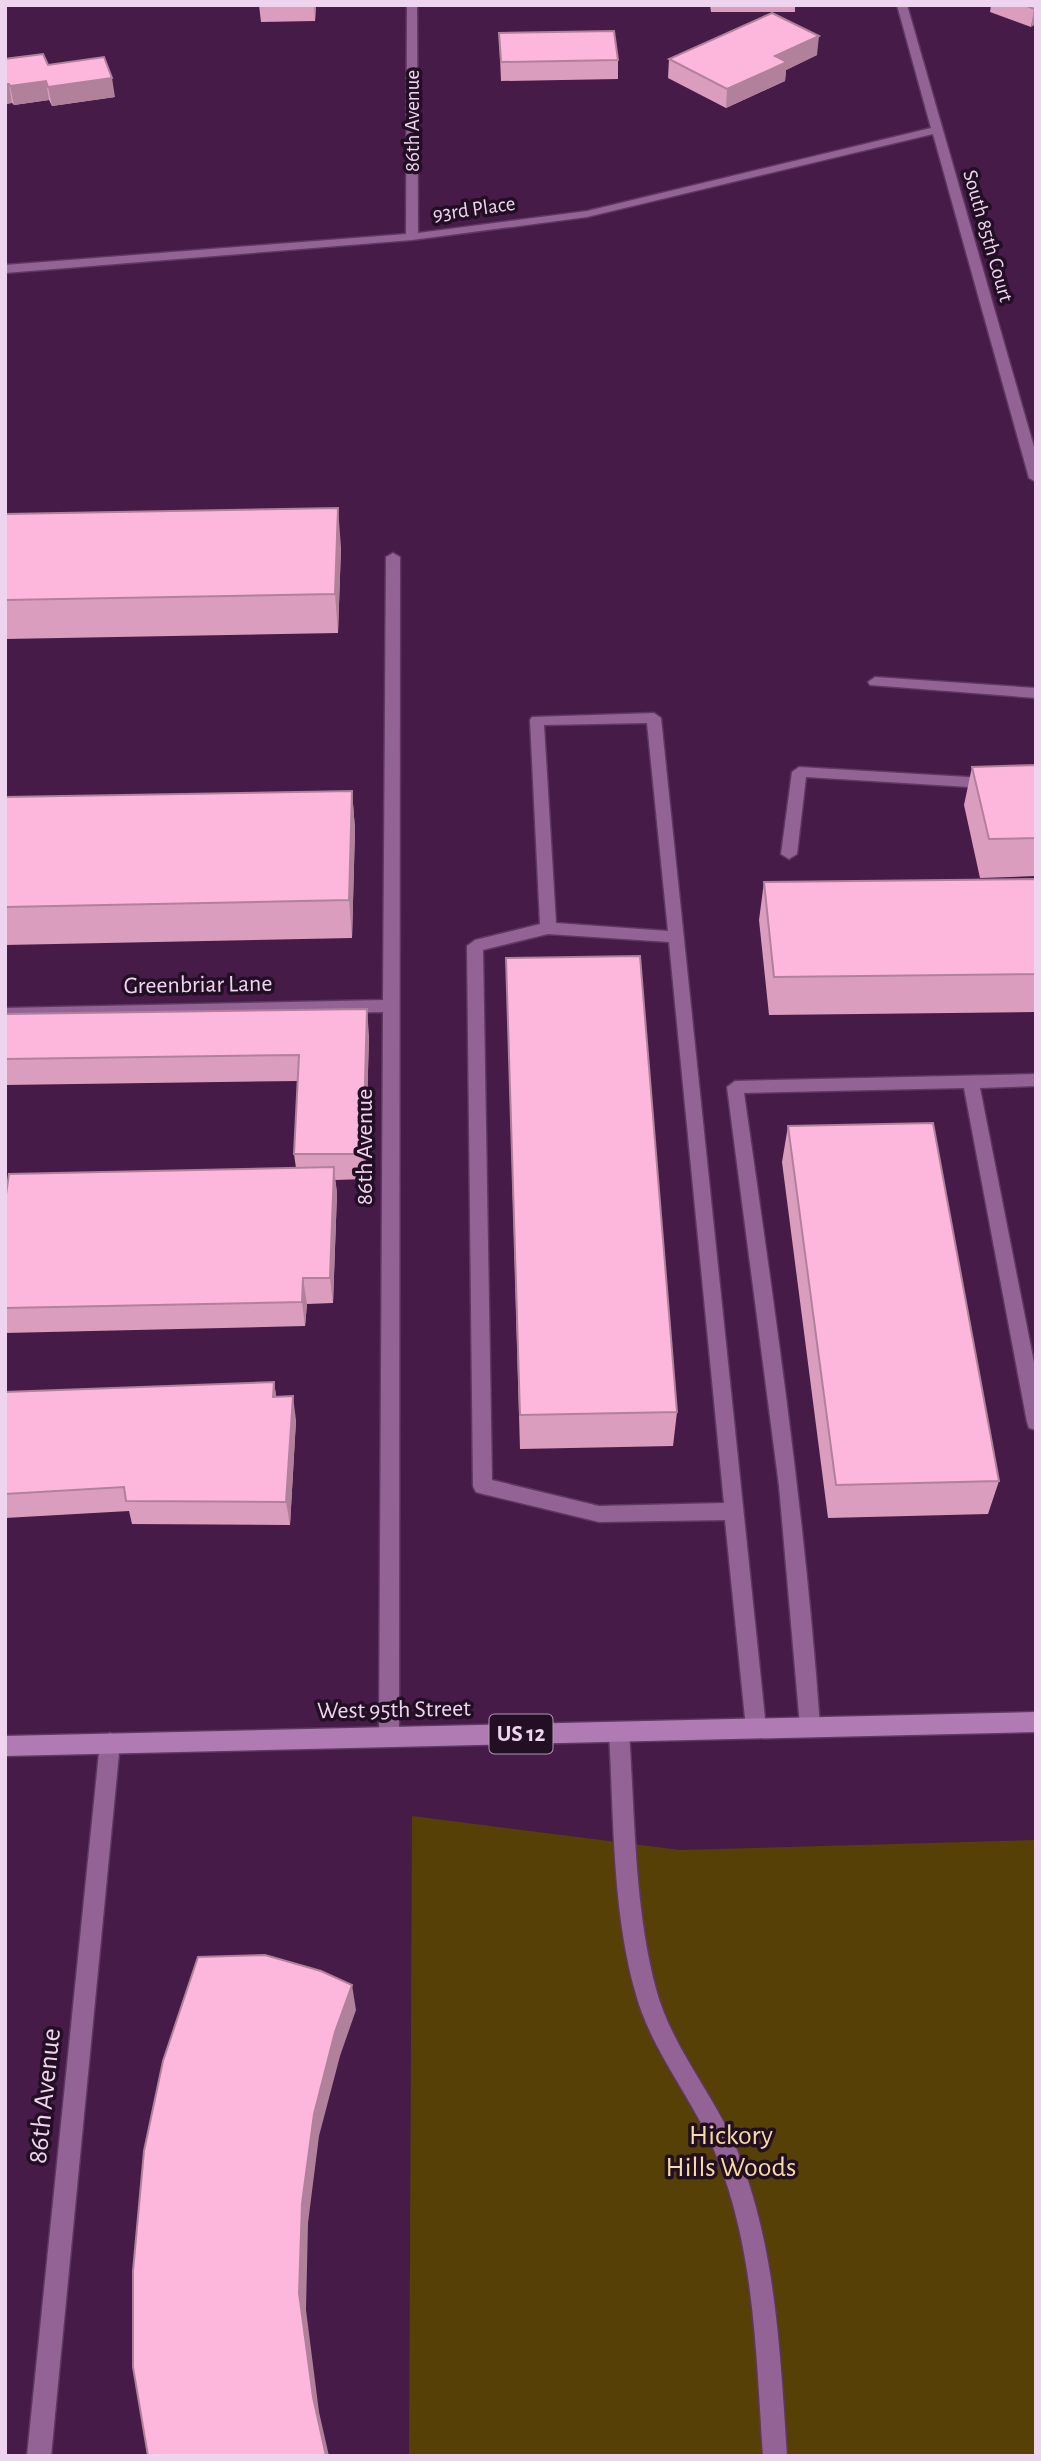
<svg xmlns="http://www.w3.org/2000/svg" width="1041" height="2461" viewBox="0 0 1041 2461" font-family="'Alegreya Sans',sans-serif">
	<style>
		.green { fill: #564005 }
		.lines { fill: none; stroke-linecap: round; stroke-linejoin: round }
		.service-casing { stroke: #5e3860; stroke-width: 3 }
		.minor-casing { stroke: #5e3860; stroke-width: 3 }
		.primary-casing { stroke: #5e3860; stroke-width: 3 }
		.service { fill: #936395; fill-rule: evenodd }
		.minor { fill: #936395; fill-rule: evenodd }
		.primary { fill: #b07bb2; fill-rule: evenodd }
		.wall { fill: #da9dbe }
		.shaded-wall { fill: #b1809b }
		.building { fill: #fdb7dd; stroke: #b1809b; stroke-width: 2 }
		.labels { text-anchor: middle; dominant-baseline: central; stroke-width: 7; stroke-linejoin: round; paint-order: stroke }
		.far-street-label { font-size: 21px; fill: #efd4f0; stroke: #220f23 }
		.shield { fill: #220f23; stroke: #b299b2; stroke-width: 2 }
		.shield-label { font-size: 23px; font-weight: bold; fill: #efd4f0 }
		.street-label { font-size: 24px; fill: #efd4f0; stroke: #220f23 }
		.near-street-label { font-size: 28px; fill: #efd4f0; stroke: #220f23 }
		.near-park-label { font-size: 28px; fill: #f8dc9f; stroke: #220f23 }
	</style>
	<rect width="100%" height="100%" fill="#461b48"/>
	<path class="green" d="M412,1816L680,1850L1036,1840V2456H409Z"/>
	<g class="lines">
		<g class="service-casing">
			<path id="service" d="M875,677L1036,688V698L870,685L868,682Z
				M654,713L661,718L766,1728L763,1735L756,1738L749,1735L746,1728L725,1520L599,1522L483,1494L476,1492L473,1486L467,946L475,940L540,924L530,720L532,717ZM647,723L668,931L556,923L544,725ZM548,934L669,942L724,1503L599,1506L492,1480L483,950Z
				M799,767L1036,781V791L806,777L797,854L789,859L781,854L792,772Z
				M1036,1074V1086L980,1088L1036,1373V1430L1029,1428L1027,1422L964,1088L744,1093C774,1304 805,1514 820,1726L817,1733L810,1736L803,1733L800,1726L779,1486L727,1087L735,1081Z
				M619,1722L626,1725L629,1732C635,1817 634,1906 656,1989C672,2048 714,2094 737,2150C776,2248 780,2351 787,2456H763C756,2355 755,2252 717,2157C694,2099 651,2052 635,1991C612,1908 614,1818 609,1732L612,1725Z"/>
		</g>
		<g class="minor-casing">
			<path id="minor" d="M407,5H417L418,233L587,211L931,128L897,5H907L1036,454V482L1029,478L933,134L587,217L412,240L5,273V265L406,234Z
				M393,553L400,557L399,1737L396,1744L389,1747L382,1744L379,1737L383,1012L5,1020V1008L383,1000L386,557Z
				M110,1733L117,1736L120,1743L51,2456H27L100,1743L103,1736Z"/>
		</g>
		<g class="primary-casing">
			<path id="primary" d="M1036,1712V1732L5,1756V1736Z"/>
		</g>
		<use href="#service" class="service"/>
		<use href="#minor" class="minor"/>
		<use href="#primary" class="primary"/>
	</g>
	<path class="wall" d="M259,5H316L315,21L261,22Z
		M503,5H551V6L503,7Z
		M710,5H795V12H711Z
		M991,5H1036L1031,27L990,12Z
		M499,33L618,60V79L501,81Z
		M817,55L786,70L785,81L726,108L668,78L669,59Z
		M5,59L48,65L115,97L52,106L49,100L14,105L12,103L5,104Z
		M5,514L341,547L338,633L5,639Z
		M1036,765V876L980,878L964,805L972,767Z
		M352,791L355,829L352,938L5,945V797Z
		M1036,879V1012L769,1015L759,920L764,882Z
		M506,958L677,1412L673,1446L520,1449Z
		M5,1014L369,1035L365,1179L335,1180L337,1193L333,1303L307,1304L305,1326L5,1333V1201L296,1168L294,1154L298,1081L5,1085Z
		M788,1126L999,1481L988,1514L828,1518L782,1162Z
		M274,1382L276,1397L296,1420L290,1525L132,1524L129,1511L5,1518V1392Z"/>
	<path class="shaded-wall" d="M314,5H316L315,21Z
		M1036,8V24L1031,27L1034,9Z
		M819,36L817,55L786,70L785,81L726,108L727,89L775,56Z
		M112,78L115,97L52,106L48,87Z
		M46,81L49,100L14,105L10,86Z
		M5,84H9L12,103L5,104Z
		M338,508L341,547L338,633L335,594Z
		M352,791L355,829L352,938L349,900Z
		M367,1009L369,1035L365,1179L363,1154Z
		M334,1167L337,1193L333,1303L330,1278Z
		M303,1278L307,1304L305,1326L302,1302Z
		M274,1382L278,1407L273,1397Z
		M293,1396L296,1420L290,1525L286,1502Z
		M352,1985L356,2010L340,2056L319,2136L308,2223L306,2310L319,2412L329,2456H326L313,2397L299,2293L302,2203L314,2114L335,2032Z"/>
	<path class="building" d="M1025,5H1036V8L1034,9Z
		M772,13L819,36L775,56L787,62L727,89L669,59Z
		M614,31L618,60L501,62L499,33Z
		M43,54L48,65L104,57L112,78L48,87L46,81L10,86L9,84H5V59Z
		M338,508L335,594L5,600V514Z
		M1036,765V838L989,839L972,767Z
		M352,791L349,900L5,907V797Z
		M1036,879V974L774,977L764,882Z
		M640,956L677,1412L520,1415L506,958Z
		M367,1009L363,1154H294L299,1055L5,1059V1014Z
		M933,1123L999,1481L836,1485L788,1126Z
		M334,1167L330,1278H303L302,1302L5,1308V1201L9,1174Z
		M274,1382L273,1397L293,1396L286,1502L126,1501L124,1487L5,1494V1392Z
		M265,1955L321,1971L352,1985L335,2032L314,2114L302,2203L299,2293L313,2397L326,2456H148L133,2367V2271L144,2151L163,2061L198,1957Z"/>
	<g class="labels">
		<g class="far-street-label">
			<text transform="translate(412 121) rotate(-90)">86th Avenue</text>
			<text transform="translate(474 209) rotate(-8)">93rd Place</text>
			<text transform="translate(988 236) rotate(74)">South 85th Court</text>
		</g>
		<rect class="shield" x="489.5" y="1714.5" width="63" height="39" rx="5"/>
		<g class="shield-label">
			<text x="521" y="1734">US 12</text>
		</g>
		<g class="street-label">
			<text transform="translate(198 985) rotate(-1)">Greenbriar Lane</text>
			<text transform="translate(365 1147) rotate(-90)">86th Avenue</text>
			<text transform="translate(394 1710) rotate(-1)">West 95th Street</text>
		</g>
		<g class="near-street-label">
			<text transform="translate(45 2096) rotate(-84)">86th Avenue</text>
		</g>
		<g class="near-park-label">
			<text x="731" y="2136">Hickory<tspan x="731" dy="32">Hills Woods</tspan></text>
		</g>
	</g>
	<rect width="1041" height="2461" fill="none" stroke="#efd4f0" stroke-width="14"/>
</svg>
